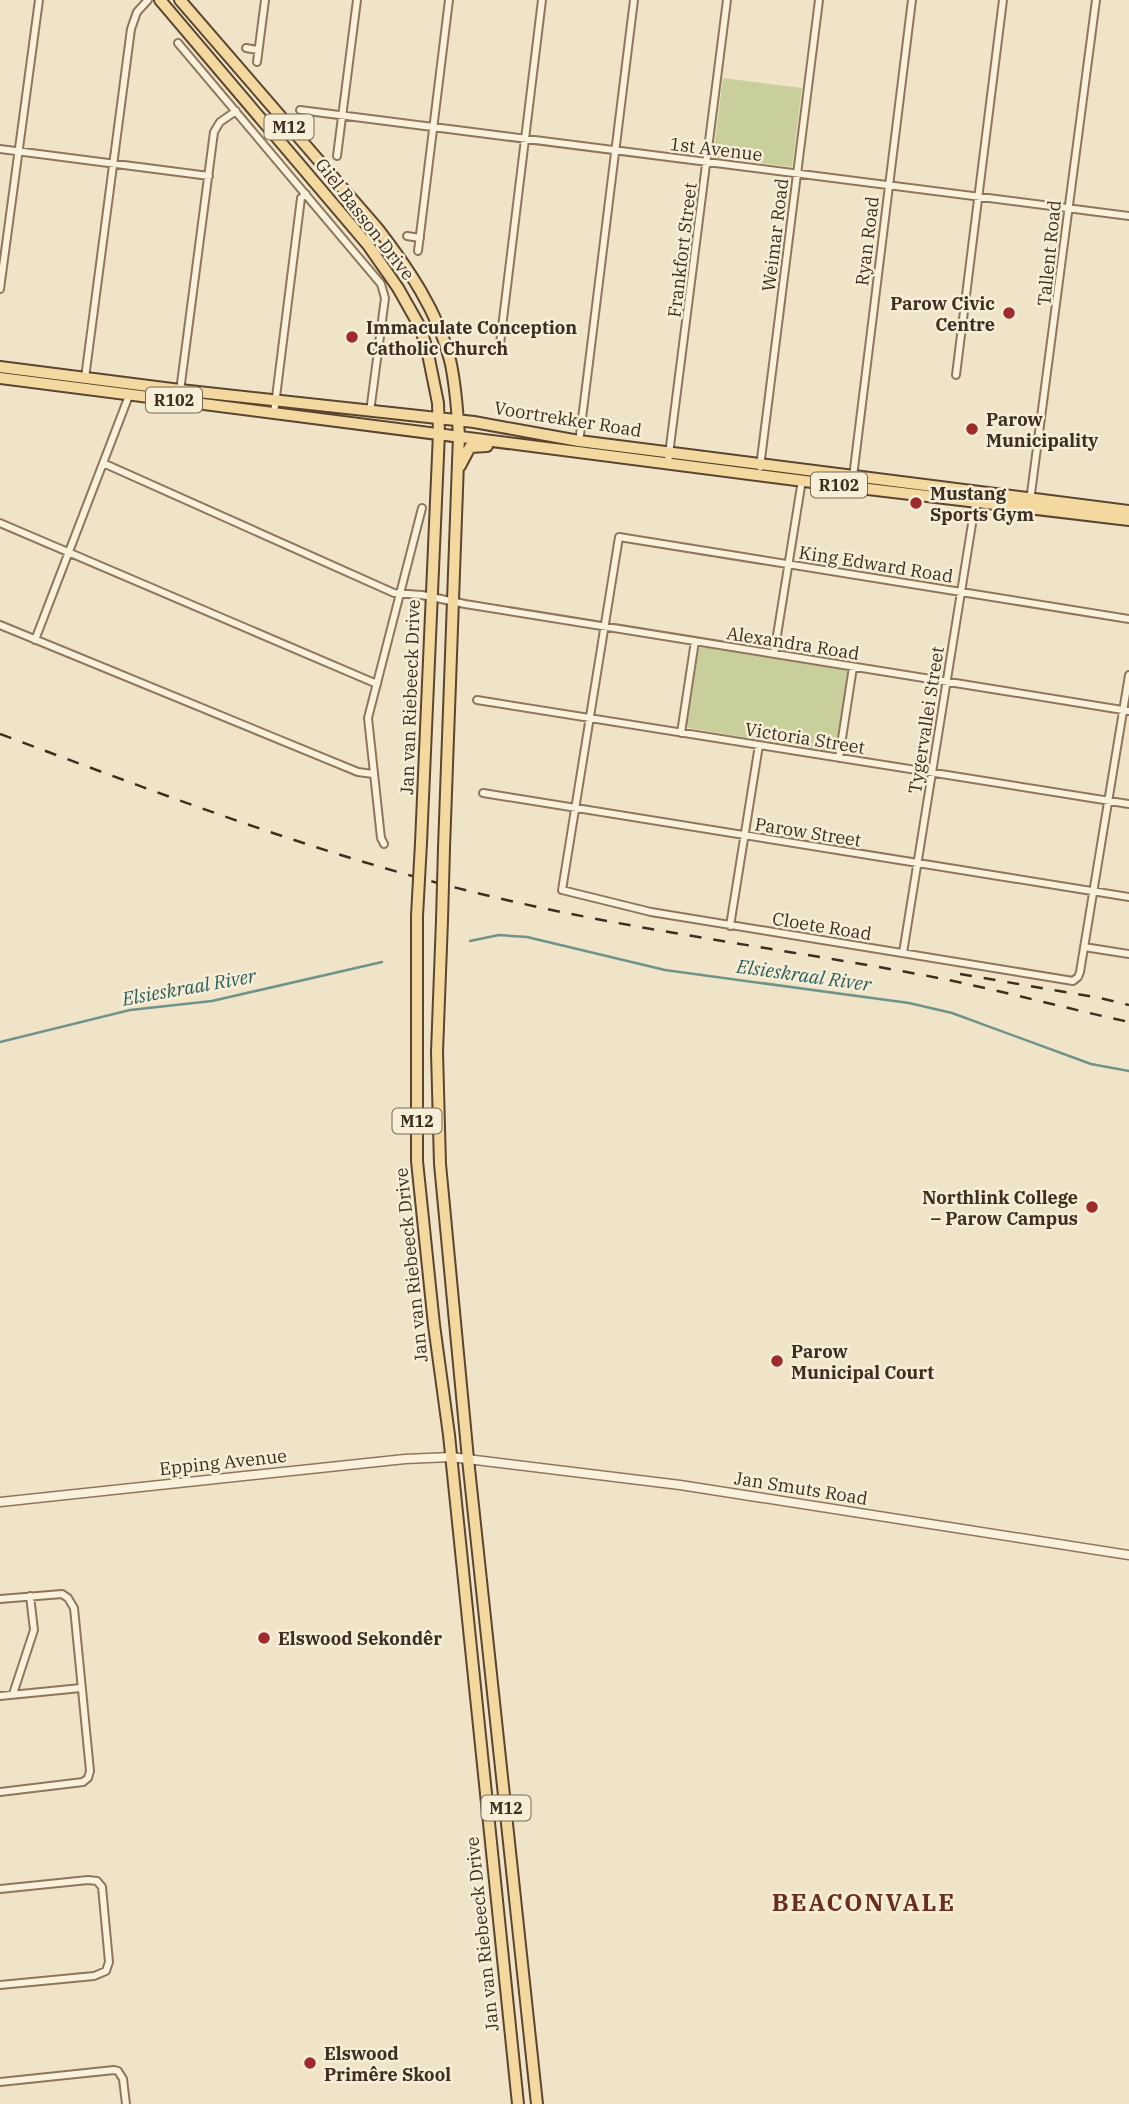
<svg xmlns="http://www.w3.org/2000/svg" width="1129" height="2104" viewBox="0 0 1129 2104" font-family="'IBM Plex Serif',serif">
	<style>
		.green { fill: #c9cf9b }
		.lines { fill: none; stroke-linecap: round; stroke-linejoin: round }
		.stream { stroke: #6f938a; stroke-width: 2.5 }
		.minor-casing { stroke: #8d765c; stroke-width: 10 }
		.tertiary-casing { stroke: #8d765c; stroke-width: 11 }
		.primary-casing { stroke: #5b4430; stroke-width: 14 }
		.minor { stroke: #faf1dc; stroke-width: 6 }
		.tertiary { stroke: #faf1dc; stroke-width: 8 }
		.primary { stroke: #f3d9a0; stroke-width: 10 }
		.rail { stroke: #3d2e20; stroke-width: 2.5; stroke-dasharray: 12 12; stroke-linecap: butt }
		.primary-bridge-casing { stroke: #5b4430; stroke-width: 14; stroke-linecap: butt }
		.primary-bridge { stroke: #f3d9a0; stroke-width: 10 }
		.poi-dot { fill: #9e2a2b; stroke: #f7eed8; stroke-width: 2.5 }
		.labels { text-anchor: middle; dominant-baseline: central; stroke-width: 5; stroke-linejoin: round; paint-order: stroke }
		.shield { fill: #f7eed8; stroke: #756857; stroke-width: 2 }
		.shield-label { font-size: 16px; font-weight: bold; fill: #3d2e20 }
		.street-label { font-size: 18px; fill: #3d2e20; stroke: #f7eed8 }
		.poi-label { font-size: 18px; font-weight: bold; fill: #3d2e20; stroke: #f7eed8; text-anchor: start }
		.water-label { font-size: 19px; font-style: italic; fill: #2f5d5a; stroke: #f7eed8 }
		.district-label { font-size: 24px; font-weight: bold; letter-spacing: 2px; fill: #6b2e1e; stroke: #f7eed8 }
	</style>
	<rect width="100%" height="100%" fill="#f0e4c8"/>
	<path class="green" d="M723,78L802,88L792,167L713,157Z
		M701,647L845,670L848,672L835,750L832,752L689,728L686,725L699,648Z"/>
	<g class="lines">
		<path class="stream" d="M470,941L499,935L527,937L665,970L909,1003L952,1013L1091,1064L1129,1071
			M0,1042L130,1010L212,1001L382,962"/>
		<g class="minor-casing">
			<path id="minor" d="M178,43L381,284L385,298L370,412
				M246,48L258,50
				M257,62L265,0
				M300,110L1129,216
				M0,149L209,176
				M337,156L357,0
				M407,236L420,238
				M418,251L449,0
				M0,289L39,0
				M499,352L542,0
				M956,375L1003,0
				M85,378L131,29L137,12L148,0
				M180,391L214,132L220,122L236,111
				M274,413L301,198L306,194
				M579,443L634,0
				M668,462L727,0
				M103,463L394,593L422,595L465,604L1129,711
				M760,467L819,0
				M853,477L912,0
				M1030,501L1096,0
				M0,523L377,684
				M1129,619L619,537L562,890L651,912L1073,981L1078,977L1080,972L1129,675
				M0,625L358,772L373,774
				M35,640L130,393
				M774,654L802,480
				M477,700L1129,804
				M681,733L695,641
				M839,758L853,667
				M483,793L1129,897
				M384,844L381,838L368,718L422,508
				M730,926L759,745
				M1084,947L1129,954
				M903,953L976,499
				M0,1599L62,1594L68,1598L74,1608L90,1771L88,1778L83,1782L0,1792
				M13,1694L34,1630L30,1596
				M0,1696L81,1688
				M0,1889L88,1880L97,1881L102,1887L109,1962L106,1971L94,1976L0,1985
				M0,2082L114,2070L118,2071L123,2079L126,2104"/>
		</g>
		<g class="tertiary-casing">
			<path id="tertiary" d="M0,1502L405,1459L451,1457L680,1485L1129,1555"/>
		</g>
		<g class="primary-casing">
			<path id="primary" d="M160,0L368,245L398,288L420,327L427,349L438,403L439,433L421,843
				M180,0L378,229C408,268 438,312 450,360C456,385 457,410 459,435L444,848
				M0,367L180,390L474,422L579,441L1129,511
				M0,378L851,487L1129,520
				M460,466L470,447L487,446
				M417,916V1161L434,1325L449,1435L518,2104
				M442,920L437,1052L440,1164L468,1459L537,2104"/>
		</g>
		<use href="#minor" class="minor"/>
		<use href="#tertiary" class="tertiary"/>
		<use href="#primary" class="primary"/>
		<path class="rail" d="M0,734C156,792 311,852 473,892C621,929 773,947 923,975C992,988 1060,1007 1129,1022
			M960,974L1100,998L1129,1005"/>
		<g class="primary-bridge-casing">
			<path id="primary-bridge" d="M417,916L421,843
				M442,920L444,848"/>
		</g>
		<use href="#primary-bridge" class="primary-bridge"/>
	</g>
	<g class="poi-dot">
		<circle cx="1009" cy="313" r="7"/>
		<circle cx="352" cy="337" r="7"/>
		<circle cx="972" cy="429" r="7"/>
		<circle cx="916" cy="503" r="7"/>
		<circle cx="1092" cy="1207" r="7"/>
		<circle cx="777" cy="1361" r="7"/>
		<circle cx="264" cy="1638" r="7"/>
		<circle cx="310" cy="2063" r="7"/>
	</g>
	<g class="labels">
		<g class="shield">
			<rect x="264.5" y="114.5" width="49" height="25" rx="5"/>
			<rect x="146" y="387.5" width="56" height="25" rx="5"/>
			<rect x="811" y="472.5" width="56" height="25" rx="5"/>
			<rect x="392.5" y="1108.5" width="49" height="25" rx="5"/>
			<rect x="481.5" y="1795.5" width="49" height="25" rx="5"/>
		</g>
		<g class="shield-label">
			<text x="289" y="127">M12</text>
			<text x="174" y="400">R102</text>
			<text x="839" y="485">R102</text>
			<text x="417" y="1121">M12</text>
			<text x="506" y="1808">M12</text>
		</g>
		<g class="street-label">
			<text transform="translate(716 149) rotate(7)">1st Avenue</text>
			<text transform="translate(365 219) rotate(52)">Giel Basson Drive</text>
			<text transform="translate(775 235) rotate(-83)">Weimar Road</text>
			<text transform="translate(867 241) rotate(-83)">Ryan Road</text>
			<text transform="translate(682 250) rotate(-83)">Frankfort Street</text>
			<text transform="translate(1049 253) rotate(-84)">Tallent Road</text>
			<text transform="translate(568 419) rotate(9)">Voortrekker Road</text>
			<text transform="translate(876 564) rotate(9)">King Edward Road</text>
			<text transform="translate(793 643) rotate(9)">Alexandra Road</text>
			<text transform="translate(410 697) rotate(-88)">Jan van Riebeeck Drive</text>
			<text transform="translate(926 720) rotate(-81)">Tygervallei Street</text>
			<text transform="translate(805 738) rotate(9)">Victoria Street</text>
			<text transform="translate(808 832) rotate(9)">Parow Street</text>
			<text transform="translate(822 926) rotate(9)">Cloete Road</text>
			<text transform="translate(411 1265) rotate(-96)">Jan van Riebeeck Drive</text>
			<text transform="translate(223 1462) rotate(-6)">Epping Avenue</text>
			<text transform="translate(801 1488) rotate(9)">Jan Smuts Road</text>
			<text transform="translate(482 1934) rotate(-96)">Jan van Riebeeck Drive</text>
		</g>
		<g class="poi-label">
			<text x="995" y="303" text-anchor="end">Parow Civic<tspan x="995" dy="21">Centre</tspan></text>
			<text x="366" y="327">Immaculate Conception<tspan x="366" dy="21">Catholic Church</tspan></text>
			<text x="986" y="419">Parow<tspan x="986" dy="21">Municipality</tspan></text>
			<text x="930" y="493">Mustang<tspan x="930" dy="21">Sports Gym</tspan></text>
			<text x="1078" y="1197" text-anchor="end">Northlink College<tspan x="1078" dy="21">– Parow Campus</tspan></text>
			<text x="791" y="1351">Parow<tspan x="791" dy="21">Municipal Court</tspan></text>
			<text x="278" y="1638">Elswood Sekondêr</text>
			<text x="324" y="2053">Elswood<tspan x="324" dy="21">Primêre Skool</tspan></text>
		</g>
		<g class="water-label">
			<text transform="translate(804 975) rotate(8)">Elsieskraal River</text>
			<text transform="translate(189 987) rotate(-10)">Elsieskraal River</text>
		</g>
		<g class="district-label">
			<text x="864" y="1902">BEACONVALE</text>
		</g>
	</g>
</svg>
